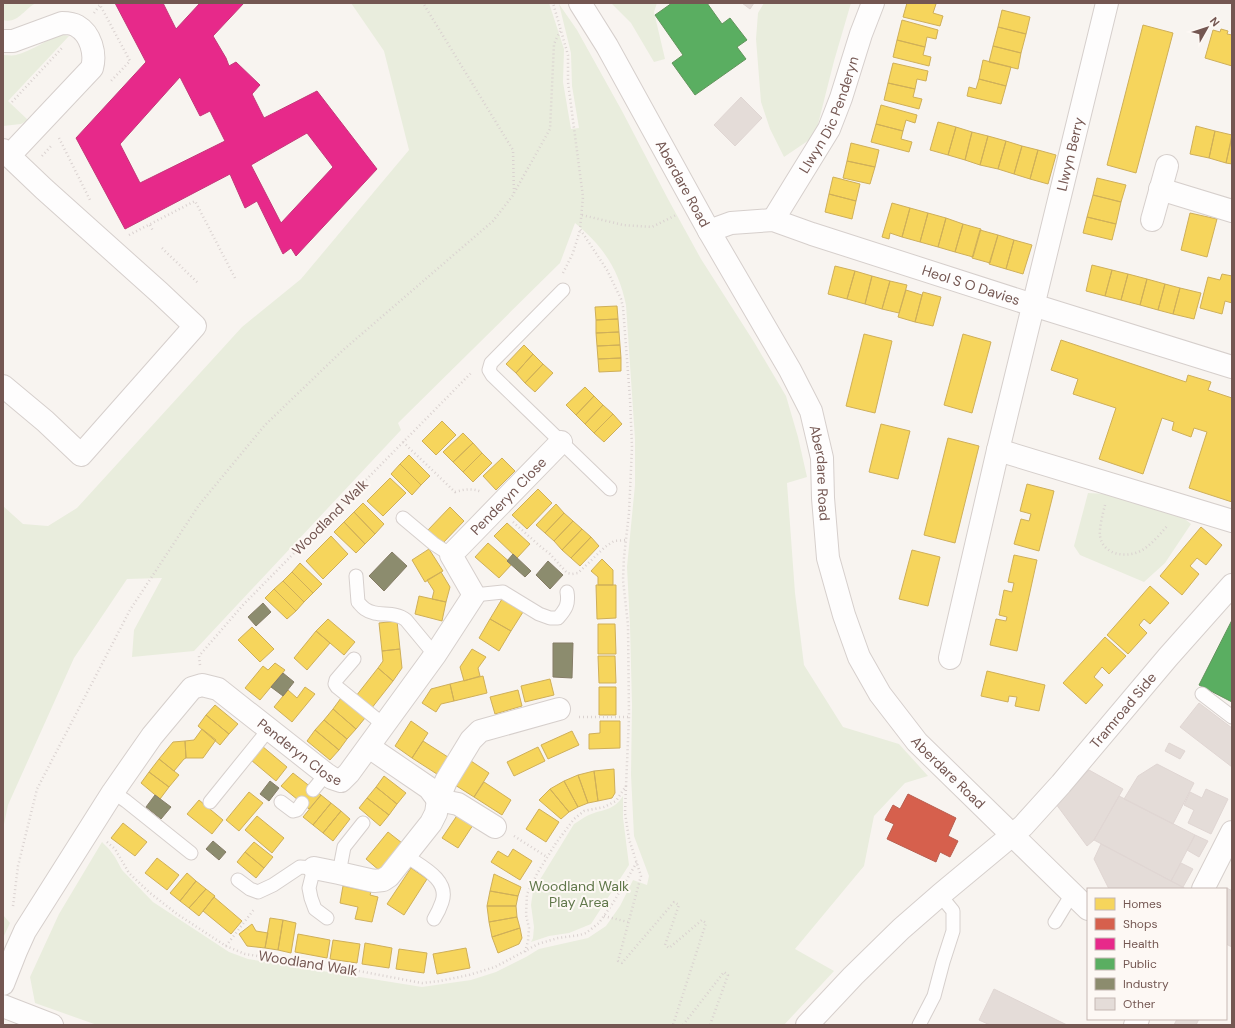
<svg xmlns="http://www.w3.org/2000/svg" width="1235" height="1028" viewBox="0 0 1235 1028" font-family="'DM Sans',sans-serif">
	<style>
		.green { fill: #e9eddd }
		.homes { fill: #f6d55c; stroke: #cfaf59 }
		.shops { fill: #d6604d; stroke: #b95d4e }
		.health { fill: #e7298a; stroke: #c43779; fill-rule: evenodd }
		.public { fill: #5aae61; stroke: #62945c }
		.industry { fill: #8c8c6e; stroke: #857c66 }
		.building { fill: #e4dcd8; stroke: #e0d6d3 }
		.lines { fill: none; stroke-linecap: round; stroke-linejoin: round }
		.lane-casing { stroke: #d6cfcc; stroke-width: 15 }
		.street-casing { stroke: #d6cfcc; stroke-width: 24 }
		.path { stroke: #dad2d0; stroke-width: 2.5; stroke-dasharray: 1 3; stroke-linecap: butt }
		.lane { stroke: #fefdfd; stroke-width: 13 }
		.street { stroke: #fefdfd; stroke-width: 22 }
		.labels { text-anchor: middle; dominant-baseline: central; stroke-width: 4; stroke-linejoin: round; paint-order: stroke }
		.street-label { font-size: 14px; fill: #745752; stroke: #fdf8f4 }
		.park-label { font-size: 14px; fill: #61784b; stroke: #fdf8f4 }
	</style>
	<rect width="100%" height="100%" fill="#f8f4f0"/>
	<path class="green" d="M3,3H36C24,9 18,24 3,20Z
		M351,3H549L564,49L563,82L571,129L579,128L572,86L571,53L559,4L577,30L622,111L668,199L701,259L754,342L786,396L798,437L807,477L787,483L795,593L804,665L843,727L899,744L928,776L905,783L874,816L864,866L795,949L834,971L784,1025H97L35,1003L30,977L59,914L102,842L109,849L115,857L122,870L153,902L229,952L248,959L422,987L471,980L496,972L526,957L539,949L588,938L606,926L620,906L633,880L647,885L649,876L634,836L631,775L632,705L630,626L627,567L635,485V439L626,305C619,270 603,246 575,223L560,263L398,423L401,430L194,651L132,657L134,630L162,578L127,579L74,658L8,805L3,829V506L23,524L48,526L77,508L242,327L301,279L409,150L384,51Z
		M611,3H657L654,12L665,59L654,62L631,23Z
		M764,3H851L834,61L815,136L784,157L770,129L761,102L756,39L758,13Z
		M64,35L69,36L8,101L28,120L21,124L3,126V55C7,55 12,56 16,55C33,51 47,38 64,35Z
		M1088,493L1108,494L1180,515L1191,524L1165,563L1144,582L1080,555L1074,546Z
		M623,796V818L629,865L591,924L569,933L549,936L531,942L533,938L534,927L531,905L533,891L574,824C578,822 581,819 585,817C601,808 612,813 623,796Z
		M3,915L10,923L3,938Z"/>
	<path class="homes" d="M907,3H932L936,4L933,13L943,16L940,26L903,17Z
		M1002,10L1030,17L1026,34L998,27Z
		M902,20L938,30L936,39L927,37L925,47L897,40Z
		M1143,25L1173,33L1136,173L1107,165Z
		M998,27L1026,34L1021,53L993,46Z
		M1221,29L1228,31L1227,34L1232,35V66L1205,58L1213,30L1220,32Z
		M897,40L925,47L923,55L931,57L929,66L893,57Z
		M993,46L1021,53L1018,69L989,62Z
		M983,60L1011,67L1006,86L979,79Z
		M893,63L928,71L926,81L917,79L915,89L888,83Z
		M979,79L1006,86L1001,104L967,96L969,87L976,89Z
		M888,83L915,89L913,97L922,99L919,109L884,100Z
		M881,105L917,115L915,123L906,120L903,131L876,124Z
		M938,122L956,127L948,155L930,150Z
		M876,124L903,131L901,139L912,142L909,152L871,142Z
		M1196,126L1215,131L1209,158L1190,154Z
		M956,127L972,132L965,160L948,155Z
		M1215,131L1232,135L1226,163L1209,158Z
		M972,132L988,136L980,165L965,160Z
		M988,136L1006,141L998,169L980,165Z
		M1232,137V164L1226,163Z
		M1006,141L1022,146L1014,174L998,169Z
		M851,143L879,150L875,167L847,161Z
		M1022,146L1038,150L1030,179L1014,174Z
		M1038,150L1056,155L1048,184L1030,179Z
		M847,161L875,167L870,184L843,178Z
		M833,177L860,184L856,201L829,194Z
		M1097,178L1126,185L1121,202L1093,195Z
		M829,194L856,201L852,219L825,212Z
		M1093,195L1121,202L1116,224L1087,217Z
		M892,203L910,208L902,237L890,233L889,239L882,237Z
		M910,208L928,213L920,242L902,237Z
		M928,213L946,218L938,247L920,242Z
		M1190,213L1217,219L1207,257L1181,250Z
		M1087,217L1116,224L1112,240L1083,233Z
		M946,218L963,224L955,252L938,247Z
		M963,224L981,229L973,257L955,252Z
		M980,230L998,235L990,263L972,258Z
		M998,235L1014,240L1006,269L989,264Z
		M1014,240L1032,245L1023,274L1006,269Z
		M1092,265L1112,270L1105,296L1086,291Z
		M835,266L855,271L847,299L828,294Z
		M1112,270L1128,274L1121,300L1105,296Z
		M855,271L872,276L865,304L847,299Z
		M1128,274L1147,279L1140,305L1121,300Z
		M1222,274L1232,276V303L1225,301L1222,314L1200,308L1208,277L1220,280Z
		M872,276L890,281L882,309L865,304Z
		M1147,279L1165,284L1158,310L1140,305Z
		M890,281L907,285L899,313L882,309Z
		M1165,284L1180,288L1173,314L1158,310Z
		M1180,288L1201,293L1194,319L1173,314Z
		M906,290L922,295L915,322L898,317Z
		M923,292L941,297L933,326L915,322Z
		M617,306L618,319L596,320L595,307Z
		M618,319L619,332L596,333V320Z
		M619,332L620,345L597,346L596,333Z
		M864,334L892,341L875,413L846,406Z
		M963,334L991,342L972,413L944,405Z
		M1061,340L1186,382L1188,375L1211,382L1208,390L1232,398V502L1189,488L1207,432L1194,428L1191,437L1172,430L1174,422L1162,418L1143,474L1099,459L1116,408L1073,394L1078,379L1051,370Z
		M524,345L533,354L516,373L506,364Z
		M620,345L621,358L598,359L597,346Z
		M533,354L543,364L525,383L516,373Z
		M621,358V371L599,372L598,359Z
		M543,364L553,373L535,392L525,383Z
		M585,387L594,396L576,415L566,405Z
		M594,396L603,405L585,424L576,415Z
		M603,405L613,414L594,433L585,424Z
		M613,414L622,424L604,442L594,433Z
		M442,421L456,435L436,455L422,441Z
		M881,424L910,431L898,479L869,472Z
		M463,433L473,443L453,462L443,452Z
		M948,438L979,446L955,543L924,535Z
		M473,443L482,453L463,472L453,462Z
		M482,453L492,463L473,482L463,472Z
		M409,455L430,476L421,485L400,464Z
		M502,458L515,471L496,490L483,476Z
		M400,464L421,485L412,495L391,474Z
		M390,478L406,493L383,516L367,501Z
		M1027,484L1054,491L1039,551L1014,544L1021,519L1029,521L1031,514L1020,511Z
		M538,489L552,503L527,529L512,515Z
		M363,503L384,524L375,534L354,512Z
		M556,504L564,513L545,533L536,525Z
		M450,507L464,521L442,544L428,530Z
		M354,512L375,534L365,544L344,522Z
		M564,513L573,521L554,541L545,533Z
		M573,521L582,529L562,550L554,541Z
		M344,522L365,544L356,553L334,532Z
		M507,523L530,544L517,558L494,536Z
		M1201,527L1222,545L1206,565L1197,558L1190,566L1199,574L1182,595L1160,576Z
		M582,529L591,537L571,558L562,550Z
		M331,536L348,554L323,579L306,561Z
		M591,537L599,546L580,566L571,558Z
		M488,543L512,564L499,578L475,557Z
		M429,549L443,571L425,582L412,560Z
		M912,550L940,557L928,606L899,599Z
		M1014,555L1037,560L1017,651L990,645L996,619L1006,621L1007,617L999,615L1004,590L1012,592L1014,583L1008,582Z
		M602,559L613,570V585H598V577L591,571Z
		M300,563L322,584L313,593L292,572Z
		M292,572L313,593L304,602L283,581Z
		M441,572L450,587L446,602L432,599L434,591L427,580Z
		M283,581L304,602L296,611L274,589Z
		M596,585H616V618L597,619Z
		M1150,586L1169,603L1150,624L1144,619L1139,625L1147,633L1128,654L1107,635Z
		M274,589L296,611L287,619L265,598Z
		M419,596L446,602L442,621L415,614Z
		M502,599L523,612L511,631L490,619Z
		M328,619L355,642L344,655L316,631Z
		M490,619L511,631L499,651L479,638Z
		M397,621L400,649L382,651L379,623Z
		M598,624H615L616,654H598Z
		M252,627L274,649L260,662L238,640Z
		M316,631L330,643L307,670L294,658Z
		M1105,637L1126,656L1109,674L1102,667L1094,677L1103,685L1086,704L1063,683Z
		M400,649L402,668L393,681L378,668L383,661L382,651Z
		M472,649L486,657L478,668L480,676L464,681L460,667Z
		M598,656H615L616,683H599Z
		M275,663L285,670L260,700L245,688L263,666L268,670Z
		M378,668L393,681L371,709L356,696Z
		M987,671L1045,685L1039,711L1015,706L1017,697L1009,696L1008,702L981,696Z
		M483,676L487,693L454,701L450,684Z
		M550,679L554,695L525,702L521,686Z
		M450,684L454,701L441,704L436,712L422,703L431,689Z
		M305,687L315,694L292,722L274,707L288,690L297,698Z
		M599,687H616V715H599Z
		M518,690L522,706L495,714L490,697Z
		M341,698L365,718L356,729L333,709Z
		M215,705L238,724L229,734L206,715Z
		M333,709L356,729L347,739L324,720Z
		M206,715L229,734L220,745L198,726Z
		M324,720L347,739L339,750L315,730Z
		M411,721L428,733L412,758L395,746Z
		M600,721H620V748L589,749V734L600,733Z
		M202,729L216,740L203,758H186L185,741L194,740Z
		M315,730L339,750L330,760L307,741Z
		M572,731L579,745L548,759L541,745Z
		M185,741L186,758L184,759L174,771L159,759L173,742Z
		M423,741L451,759L440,776L412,758Z
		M262,746L287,767L276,781L251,760Z
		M538,747L545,761L514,776L507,762Z
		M159,759L179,775L169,787L149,772Z
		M471,761L489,773L474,797L455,785Z
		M614,769L615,793L612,798L598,801L594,771Z
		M594,771L598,801L588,803L578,775Z
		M149,772L169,787L160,799L141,783Z
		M293,773L321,795L309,809L281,786Z
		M578,775L588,803L578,807L564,781Z
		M384,776L406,793L397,804L376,787Z
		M564,781L578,807L569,812L550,789Z
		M484,782L511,800L502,815L474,797Z
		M376,787L397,804L389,815L367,798Z
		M550,789L569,812L561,819L539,800Z
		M249,792L263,803L239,831L226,820Z
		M321,795L331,803L313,825L303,817Z
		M367,798L389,815L380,826L359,808Z
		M199,800L223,820L212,834L187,814Z
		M331,803L341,811L323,833L313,825Z
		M539,809L559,822L546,842L526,829Z
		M341,811L350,819L333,841L323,833Z
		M458,814L473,825L458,848L442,838Z
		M257,816L284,838L272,853L245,830Z
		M123,823L147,842L135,856L111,838Z
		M388,832L402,843L380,871L366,859Z
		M254,842L273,857L264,868L245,852Z
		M513,849L532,861L520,880L491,862L498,851L508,857Z
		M245,852L264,868L256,878L237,862Z
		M157,858L179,875L167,890L145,873Z
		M411,868L427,879L404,915L387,904Z
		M187,873L196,881L180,901L170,893Z
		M494,874L521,887L518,896L490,891Z
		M196,881L206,889L189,908L180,901Z
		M343,886L371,892L370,895L378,897L372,922L355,919L358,907L340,903Z
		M206,889L215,896L199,916L189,908Z
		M490,891L518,896L516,906H487Z
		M214,897L242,921L231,934L203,911Z
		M487,906H516L517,917L489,922Z
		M517,917L520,928L492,937L489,922Z
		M270,918L283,920L278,950L265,948Z
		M283,920L296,923L291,953L278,950Z
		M252,924L256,931L268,933L265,948L247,946L239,934Z
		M520,928L522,938L519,944L498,953L492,937Z
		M298,934L330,940L327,958L295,952Z
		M333,940L360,944L357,963L330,959Z
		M365,943L392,948L389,968L362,964Z
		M466,948L470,968L437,974L433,954Z
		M399,949L427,953L424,973L396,969Z"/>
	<path class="shops" d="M908,794L956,818L948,836L958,841L950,857L940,852L936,862L887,839L894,824L885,820L893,805L900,809Z"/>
	<path class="health" d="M115,3H163L176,29L200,3H244L213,36L226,58L229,66L236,62L260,85L252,94L264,118L317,91L377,169L296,256L291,248L283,254L257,201L245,208L230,174L125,229L76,138L146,62ZM180,77L200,116L210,111L225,141L140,183L120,144ZM307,133L333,167L281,223L251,165Z"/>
	<path class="public" d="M672,3H707L722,24L730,18L747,40L737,47L746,59L695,95L672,63L683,55L655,15Z
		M1232,620V702L1199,685Z"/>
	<path class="industry" d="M392,552L407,566L384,591L369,576Z
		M513,554L531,571L525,577L507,561Z
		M548,561L563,575L550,589L536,575Z
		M263,603L271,612L256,626L248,617Z
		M553,643H573L572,678L553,677Z
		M283,673L294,682L283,696L271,687Z
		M270,781L279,788L269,801L260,794Z
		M155,795L171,807L161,819L146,807Z
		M213,841L226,852L219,860L206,849Z"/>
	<path class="building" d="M742,3H754L750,9Z
		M741,97L762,118L735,146L714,125Z
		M1199,703L1232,728V767L1180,727Z
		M1169,743L1185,751L1180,759L1165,751Z
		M1157,764L1194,783L1173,824L1124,799L1138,776Z
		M1089,770L1123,789L1094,840L1087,846L1056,804Z
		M1206,789L1228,799L1211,834L1188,823L1194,810L1184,805L1190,792L1202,798Z
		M1119,796L1195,835L1171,881L1094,840Z
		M1195,835L1208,841L1199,857L1187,850Z
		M1101,844L1171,881L1186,889H1109L1094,859Z
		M1181,863L1193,869L1183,887L1171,881Z
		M1227,888L1232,891V947L1226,944Z
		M994,989L1067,1025H990L979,1020Z
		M1177,1019H1199L1196,1025H1174Z"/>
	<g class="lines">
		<g class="lane-casing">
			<path id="lane" d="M563,290L491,363L489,370L492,375L610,489
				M403,518L434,544L451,555
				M356,576L358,602C360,604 362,607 365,609C377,618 394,610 406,620L435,655
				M474,595L503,592L539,614L550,618H558C566,609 569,604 567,592
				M354,659L336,680L335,684L337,687L384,725
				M1202,694L1232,717
				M313,790L326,774
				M113,792L126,801L191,853
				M210,802L269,729
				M281,802L293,811L297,810L302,803
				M405,855C420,866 450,879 442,902C440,908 437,914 434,919
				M339,873L344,847L363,823
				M238,880L250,889L258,892L273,885L300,867L314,868L309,888L311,898L315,909L327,918
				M1055,922L1072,894
				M919,1025L934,996L943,962L953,931V911L940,895"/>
		</g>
		<g class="street-casing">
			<g id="street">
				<path id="s1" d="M580,3L607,46L709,231L790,370L811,411L822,458L823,498L828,558L844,615L859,657L880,694L917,742L1088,909"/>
				<path d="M3,41H13L62,23C67,23 72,23 77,26C91,34 96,54 92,68L9,156"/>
				<path d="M3,150L44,189L160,293L195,326L81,455L45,421L3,386"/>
				<path d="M1160,189L1232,211"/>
				<path id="s2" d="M773,220L829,129L841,98L861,34L873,3"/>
				<path d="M1152,220L1167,166"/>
				<path id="s3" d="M709,231L731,223L773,220L812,234L1033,305L1232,367"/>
				<path d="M998,450L1232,521"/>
				<path id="s4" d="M950,658L998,450L1107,3"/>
				<path d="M369,747L429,788L438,800L458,804L495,827"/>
				<path d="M314,868L339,873L374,881L383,880L389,876L431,823L436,813L438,800L446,781L471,740L480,731L559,709"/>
				<path d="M1203,889L1232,832"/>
				<path id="s5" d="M3,984L16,951L25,931L113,792L152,736L192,688L202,685L218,689L326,774L332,778L341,781L349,773L435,655L474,595L451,555L561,442"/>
				<path d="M3,1006L52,1025"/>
				<path id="s6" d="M807,1025L853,976L901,929L940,895L1023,826L1061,784L1168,657L1232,585"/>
				<path d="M1135,1025L1138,1019"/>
			</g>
		</g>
		<path class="path" d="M99,3L130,61L111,81
			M94,13L100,5
			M12,102L62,48
			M59,138L90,200
			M42,156L52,145
			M514,193L550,129L554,44L560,31
			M582,215L623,225L652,227L676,215
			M150,225L153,231
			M129,235L195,201L235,278
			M162,248L199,284
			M563,273L573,253L580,230
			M403,442L455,492C465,489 472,488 482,492
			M1105,505C1103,513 1099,528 1100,536C1103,556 1129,559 1144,549C1153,543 1161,533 1168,525
			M513,522L541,547L550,554L567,573L572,574L578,573L605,547L614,541L626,540
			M200,665L199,656L243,605L472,372
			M579,717H629
			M626,786L625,813L629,839L641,876L618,961L622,963L674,902L679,905L665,945L669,948L702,920L706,923L673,1025
			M514,836L547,857
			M107,842L115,849L129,873L150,893L177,914L226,946L245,954L328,967L348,969L422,983L440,981L469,975L495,967L538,944L558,938L580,935L586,933L599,923L613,903L637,862
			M13,906L18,866L37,789L130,610L199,505L265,425L342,351L493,221L514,194L513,150L423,3
			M604,916L628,922
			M226,946L255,908
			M525,952L528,941L529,928L526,915L527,894L538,872L556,843L574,819L584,811L604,807L616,801L626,786L629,717L628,625L623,580L624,557L629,513L632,447L630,399L623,307L621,299L607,270L580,229L583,197L568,82V55L553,3
			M683,1025L724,972L728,975L710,1025"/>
		<use href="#lane" class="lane"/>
		<use href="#street" class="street"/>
	</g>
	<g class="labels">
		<g class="street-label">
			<text stroke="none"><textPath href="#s2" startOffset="120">Llwyn Dic Penderyn</textPath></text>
			<text stroke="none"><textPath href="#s4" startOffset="518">Llwyn Berry</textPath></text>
			<text stroke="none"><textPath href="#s1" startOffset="208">Aberdare Road</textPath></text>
			<text stroke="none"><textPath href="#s3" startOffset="274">Heol S O Davies</textPath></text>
			<text stroke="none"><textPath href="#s1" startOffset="532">Aberdare Road</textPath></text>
			<text stroke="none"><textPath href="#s5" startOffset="891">Penderyn Close</textPath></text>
			<text transform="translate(330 517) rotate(-45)">Woodland Walk</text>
			<text stroke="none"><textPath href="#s6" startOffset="447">Tramroad Side</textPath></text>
			<text stroke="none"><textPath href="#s5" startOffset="483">Penderyn Close</textPath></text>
			<text stroke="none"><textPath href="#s1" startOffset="868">Aberdare Road</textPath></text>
			<text transform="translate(308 963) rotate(9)">Woodland Walk</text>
		</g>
		<g class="park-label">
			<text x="579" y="886">Woodland Walk<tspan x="579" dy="16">Play Area</tspan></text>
		</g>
	</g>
	<rect width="1235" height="1028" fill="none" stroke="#745752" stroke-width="8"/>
	<rect x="1087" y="888" width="140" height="132" fill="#fdf8f4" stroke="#c6b8b3"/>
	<rect x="1095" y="898" width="20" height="12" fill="#f6d55c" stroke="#c6b8b3"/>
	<text x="1123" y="908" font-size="12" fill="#745752">Homes</text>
	<rect x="1095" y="918" width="20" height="12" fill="#d6604d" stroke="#c6b8b3"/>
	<text x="1123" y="928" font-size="12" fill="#745752">Shops</text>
	<rect x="1095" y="938" width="20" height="12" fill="#e7298a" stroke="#c6b8b3"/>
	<text x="1123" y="948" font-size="12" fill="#745752">Health</text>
	<rect x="1095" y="958" width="20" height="12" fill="#5aae61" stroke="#c6b8b3"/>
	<text x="1123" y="968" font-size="12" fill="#745752">Public</text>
	<rect x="1095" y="978" width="20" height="12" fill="#8c8c6e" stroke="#c6b8b3"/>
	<text x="1123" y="988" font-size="12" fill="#745752">Industry</text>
	<rect x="1095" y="998" width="20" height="12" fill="#e4dcd8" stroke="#c6b8b3"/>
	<text x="1123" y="1008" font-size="12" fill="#745752">Other</text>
	<g transform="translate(1207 28) rotate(51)" stroke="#fdf8f4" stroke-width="3" paint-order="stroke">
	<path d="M0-3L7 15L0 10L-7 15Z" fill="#745752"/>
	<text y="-6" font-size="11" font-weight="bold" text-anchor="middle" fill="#745752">N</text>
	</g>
</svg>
